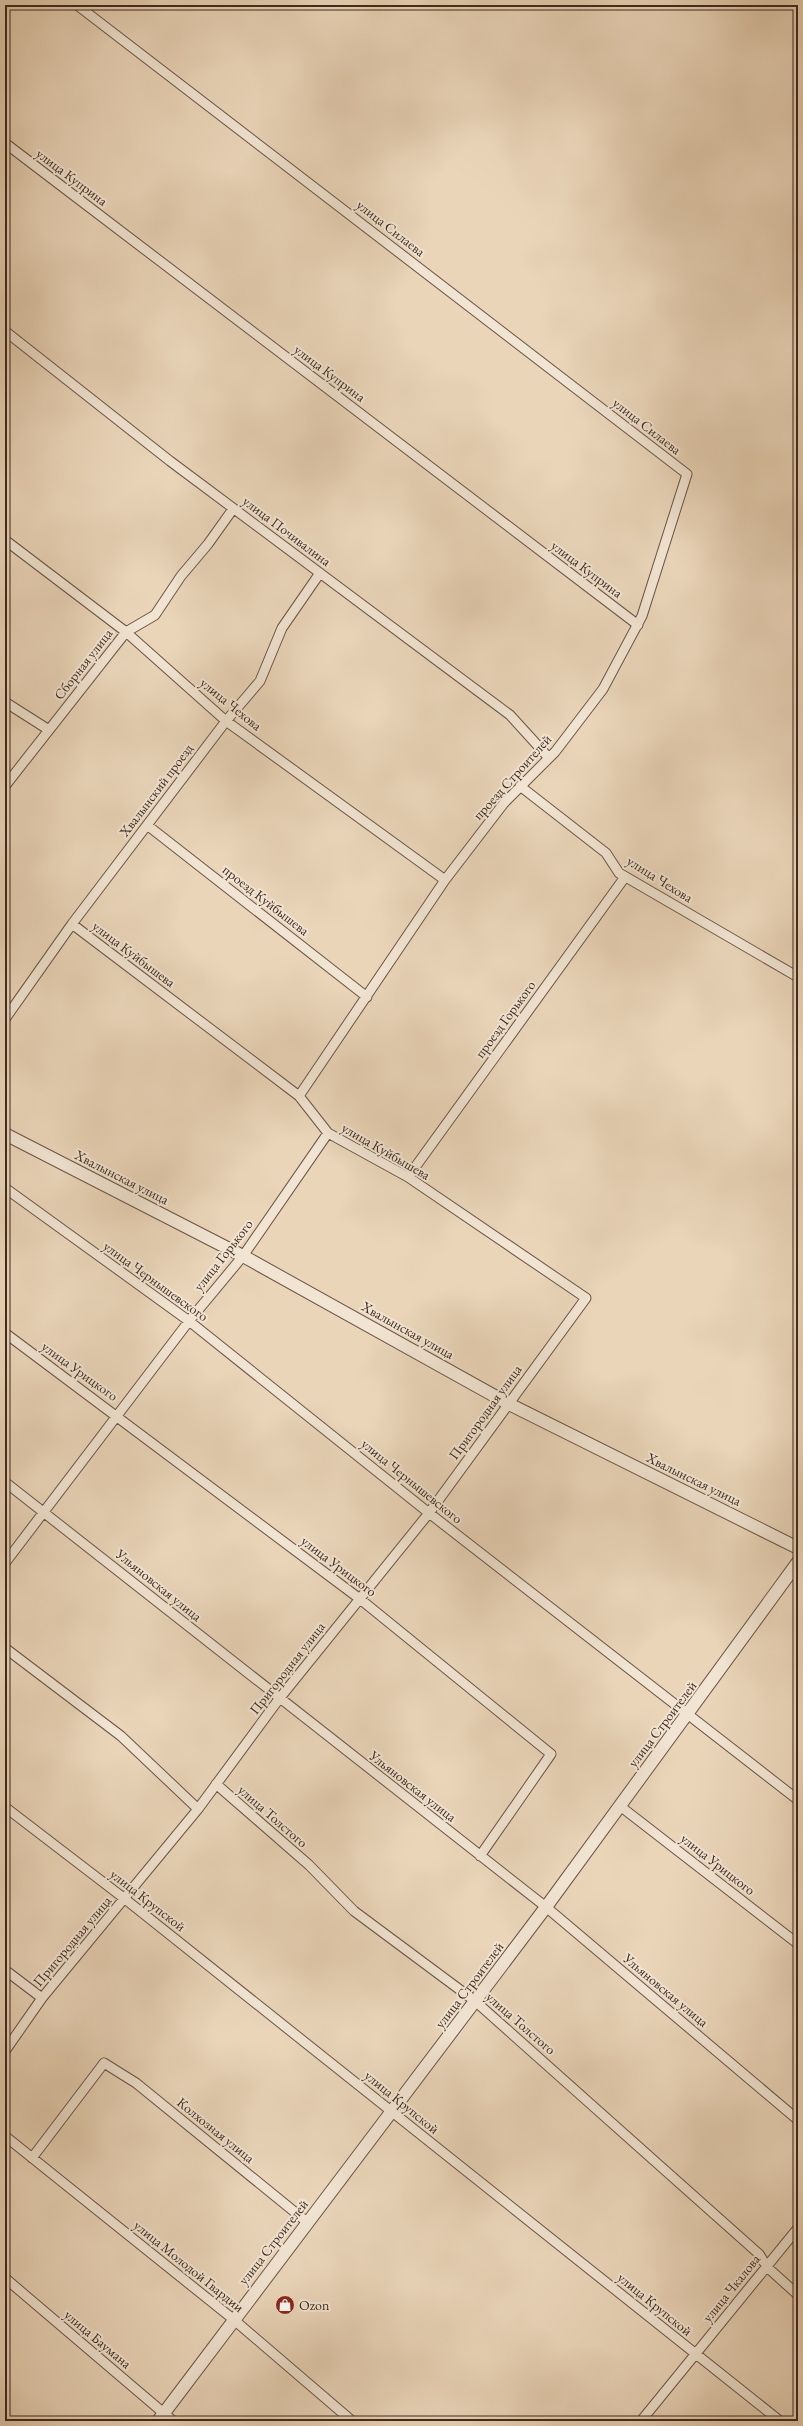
<svg xmlns="http://www.w3.org/2000/svg" width="803" height="2426" viewBox="0 0 803 2426" font-family="'EB Garamond',serif">
	<style>
		.lines { fill: none; stroke-linecap: round; stroke-linejoin: round }
		.minor-casing { stroke: #6a5546; stroke-width: 11 }
		.tertiary-casing { stroke: #6a5546; stroke-width: 14 }
		.minor { stroke: #f1e4d2; stroke-width: 9 }
		.tertiary { stroke: #f1e4d2; stroke-width: 12 }
		.labels { text-anchor: middle; dominant-baseline: central; stroke-width: 4; stroke-linejoin: round; paint-order: stroke }
		.street-label { font-size: 14px; fill: #3f2a1f; stroke: #f1e4d2 }
		.poi-label { font-size: 14px; fill: #3f2a1f; stroke: #f1e4d2; text-anchor: start }
	</style>
	<rect width="100%" height="100%" fill="#ead5b9"/>
	<filter id="stains"><feTurbulence type="fractalNoise" baseFrequency=".005" numOctaves="4"/><feColorMatrix values="0 0 0 0 .2 0 0 0 0 .09 0 0 0 0 .02 0 0 0 .5 -.17"/></filter>
	<radialGradient id="worn" r=".72"><stop offset=".6" stop-color="#630" stop-opacity="0"/><stop offset="1" stop-color="#630" stop-opacity=".3"/></radialGradient>
	<g class="lines">
		<g class="minor-casing">
			<path id="minor" d="M77,5L687,474L642,616L603,689L555,752L504,803L445,880L299,1096
				M5,143L638,625
				M5,331L170,461L510,715L549,758
				M5,540L126,632L226,721L445,880
				M5,702L49,730
				M5,786L126,632L155,615L181,576L208,544L233,509
				M520,786L606,853L619,873L798,977
				M147,825L367,997
				M5,1019L72,924L226,721L260,681L282,628L320,573
				M408,1177L625,877
				M5,1188L189,1321L429,1513L798,1800
				M5,1333L360,1599L551,1754L480,1856
				M5,1482L546,1907L798,2120
				M5,1563L189,1321L243,1256L328,1133
				M5,1648L121,1736L198,1809
				M216,1784L309,1865L354,1911L475,2001L759,2254L767,2267L798,2295
				M620,1806L798,1944
				M5,1807L125,1899L780,2421
				M5,1970L42,1998
				M5,2051L42,1998L198,1809L279,1699L429,1513L586,1298L408,1177L328,1133L299,1096L72,924
				M5,2136L233,2319L352,2421
				M32,2158L104,2063L136,2083L307,2222
				M5,2278L173,2421
				M641,2421L798,2228"/>
		</g>
		<g class="tertiary-casing">
			<path id="tertiary" d="M5,1134L243,1256L509,1404L798,1548
				M158,2421L546,1907L798,1562"/>
		</g>
		<use href="#minor" class="minor"/>
		<use href="#tertiary" class="tertiary"/>
	</g>
	<defs>
		<g id="shop-disc" transform="scale(1)"><circle r="9.5" fill="#8f2418" stroke="#f1e4d2"/><path d="M-5-2.5h2.3a2.7 3.5 0 0 1 5.4 0H5L5.5 6h-11ZM-1.5-2.5h3a1.5 2.3 0 0 0-3 0Z" fill="#fff"/></g>
	</defs>
	<g fill-rule="evenodd">
		<use href="#shop-disc" x="285" y="2305"/>
	</g>
	<g class="labels">
		<g class="street-label">
			<text transform="translate(72 177) rotate(37)">улица Куприна</text>
			<text transform="translate(391 228) rotate(38)">улица Силаева</text>
			<text transform="translate(330 373) rotate(37)">улица Куприна</text>
			<text transform="translate(647 426) rotate(38)">улица Силаева</text>
			<text transform="translate(287 531) rotate(37)">улица Почивалина</text>
			<text transform="translate(587 569) rotate(37)">улица Куприна</text>
			<text transform="translate(83 664) rotate(-52)">Сборная улица</text>
			<text transform="translate(231 704) rotate(39)">улица Чехова</text>
			<text transform="translate(512 777) rotate(-48)">проезд Строителей</text>
			<text transform="translate(156 790) rotate(-53)">Хвалынский проезд</text>
			<text transform="translate(660 879) rotate(32)">улица Чехова</text>
			<text transform="translate(266 900) rotate(38)">проезд Куйбышева</text>
			<text transform="translate(134 954) rotate(37)">улица Куйбышева</text>
			<text transform="translate(505 1019) rotate(-54)">проезд Горького</text>
			<text transform="translate(386 1151) rotate(30)">улица Куйбышева</text>
			<text transform="translate(122 1177) rotate(27)">Хвалынская улица</text>
			<text transform="translate(223 1255) rotate(-52)">улица Горького</text>
			<text transform="translate(156 1281) rotate(36)">улица Чернышевского</text>
			<text transform="translate(408 1330) rotate(29)">Хвалынская улица</text>
			<text transform="translate(80 1371) rotate(36)">улица Урицкого</text>
			<text transform="translate(485 1412) rotate(-54)">Пригородная улица</text>
			<text transform="translate(694 1479) rotate(26)">Хвалынская улица</text>
			<text transform="translate(412 1481) rotate(39)">улица Чернышевского</text>
			<text transform="translate(339 1566) rotate(37)">улица Урицкого</text>
			<text transform="translate(159 1585) rotate(39)">Ульяновская улица</text>
			<text transform="translate(287 1668) rotate(-52)">Пригородная улица</text>
			<text transform="translate(662 1724) rotate(-53)">улица Строителей</text>
			<text transform="translate(413 1786) rotate(38)">Ульяновская улица</text>
			<text transform="translate(273 1816) rotate(41)">улица Толстого</text>
			<text transform="translate(718 1864) rotate(38)">улица Урицкого</text>
			<text transform="translate(148 1900) rotate(38)">улица Крупской</text>
			<text transform="translate(72 1941) rotate(-50)">Пригородная улица</text>
			<text transform="translate(469 1985) rotate(-53)">улица Строителей</text>
			<text transform="translate(666 1990) rotate(40)">Ульяновская улица</text>
			<text transform="translate(521 2023) rotate(41)">улица Толстого</text>
			<text transform="translate(402 2102) rotate(39)">улица Крупской</text>
			<text transform="translate(216 2130) rotate(39)">Колхозная улица</text>
			<text transform="translate(273 2242) rotate(-52)">улица Строителей</text>
			<text transform="translate(189 2266) rotate(39)">улица Молодой Гвардии</text>
			<text transform="translate(731 2288) rotate(-51)">улица Чкалова</text>
			<text transform="translate(655 2304) rotate(39)">улица Крупской</text>
			<text transform="translate(98 2339) rotate(40)">улица Баумана</text>
		</g>
		<g class="poi-label">
			<text x="299" y="2305">Ozon</text>
		</g>
	</g>
	<rect width="803" height="2426" fill="none" stroke="#ead5b9" stroke-width="20"/>
	<rect x="6" y="6" width="791" height="2414" fill="none" stroke="#3f2a1f" stroke-width="2"/>
	<rect x="10" y="10" width="783" height="2406" fill="none" stroke="#3f2a1f"/>
	<rect width="100%" height="100%" filter="url(#stains)"/>
	<rect width="100%" height="100%" fill="url(#worn)"/>
</svg>
